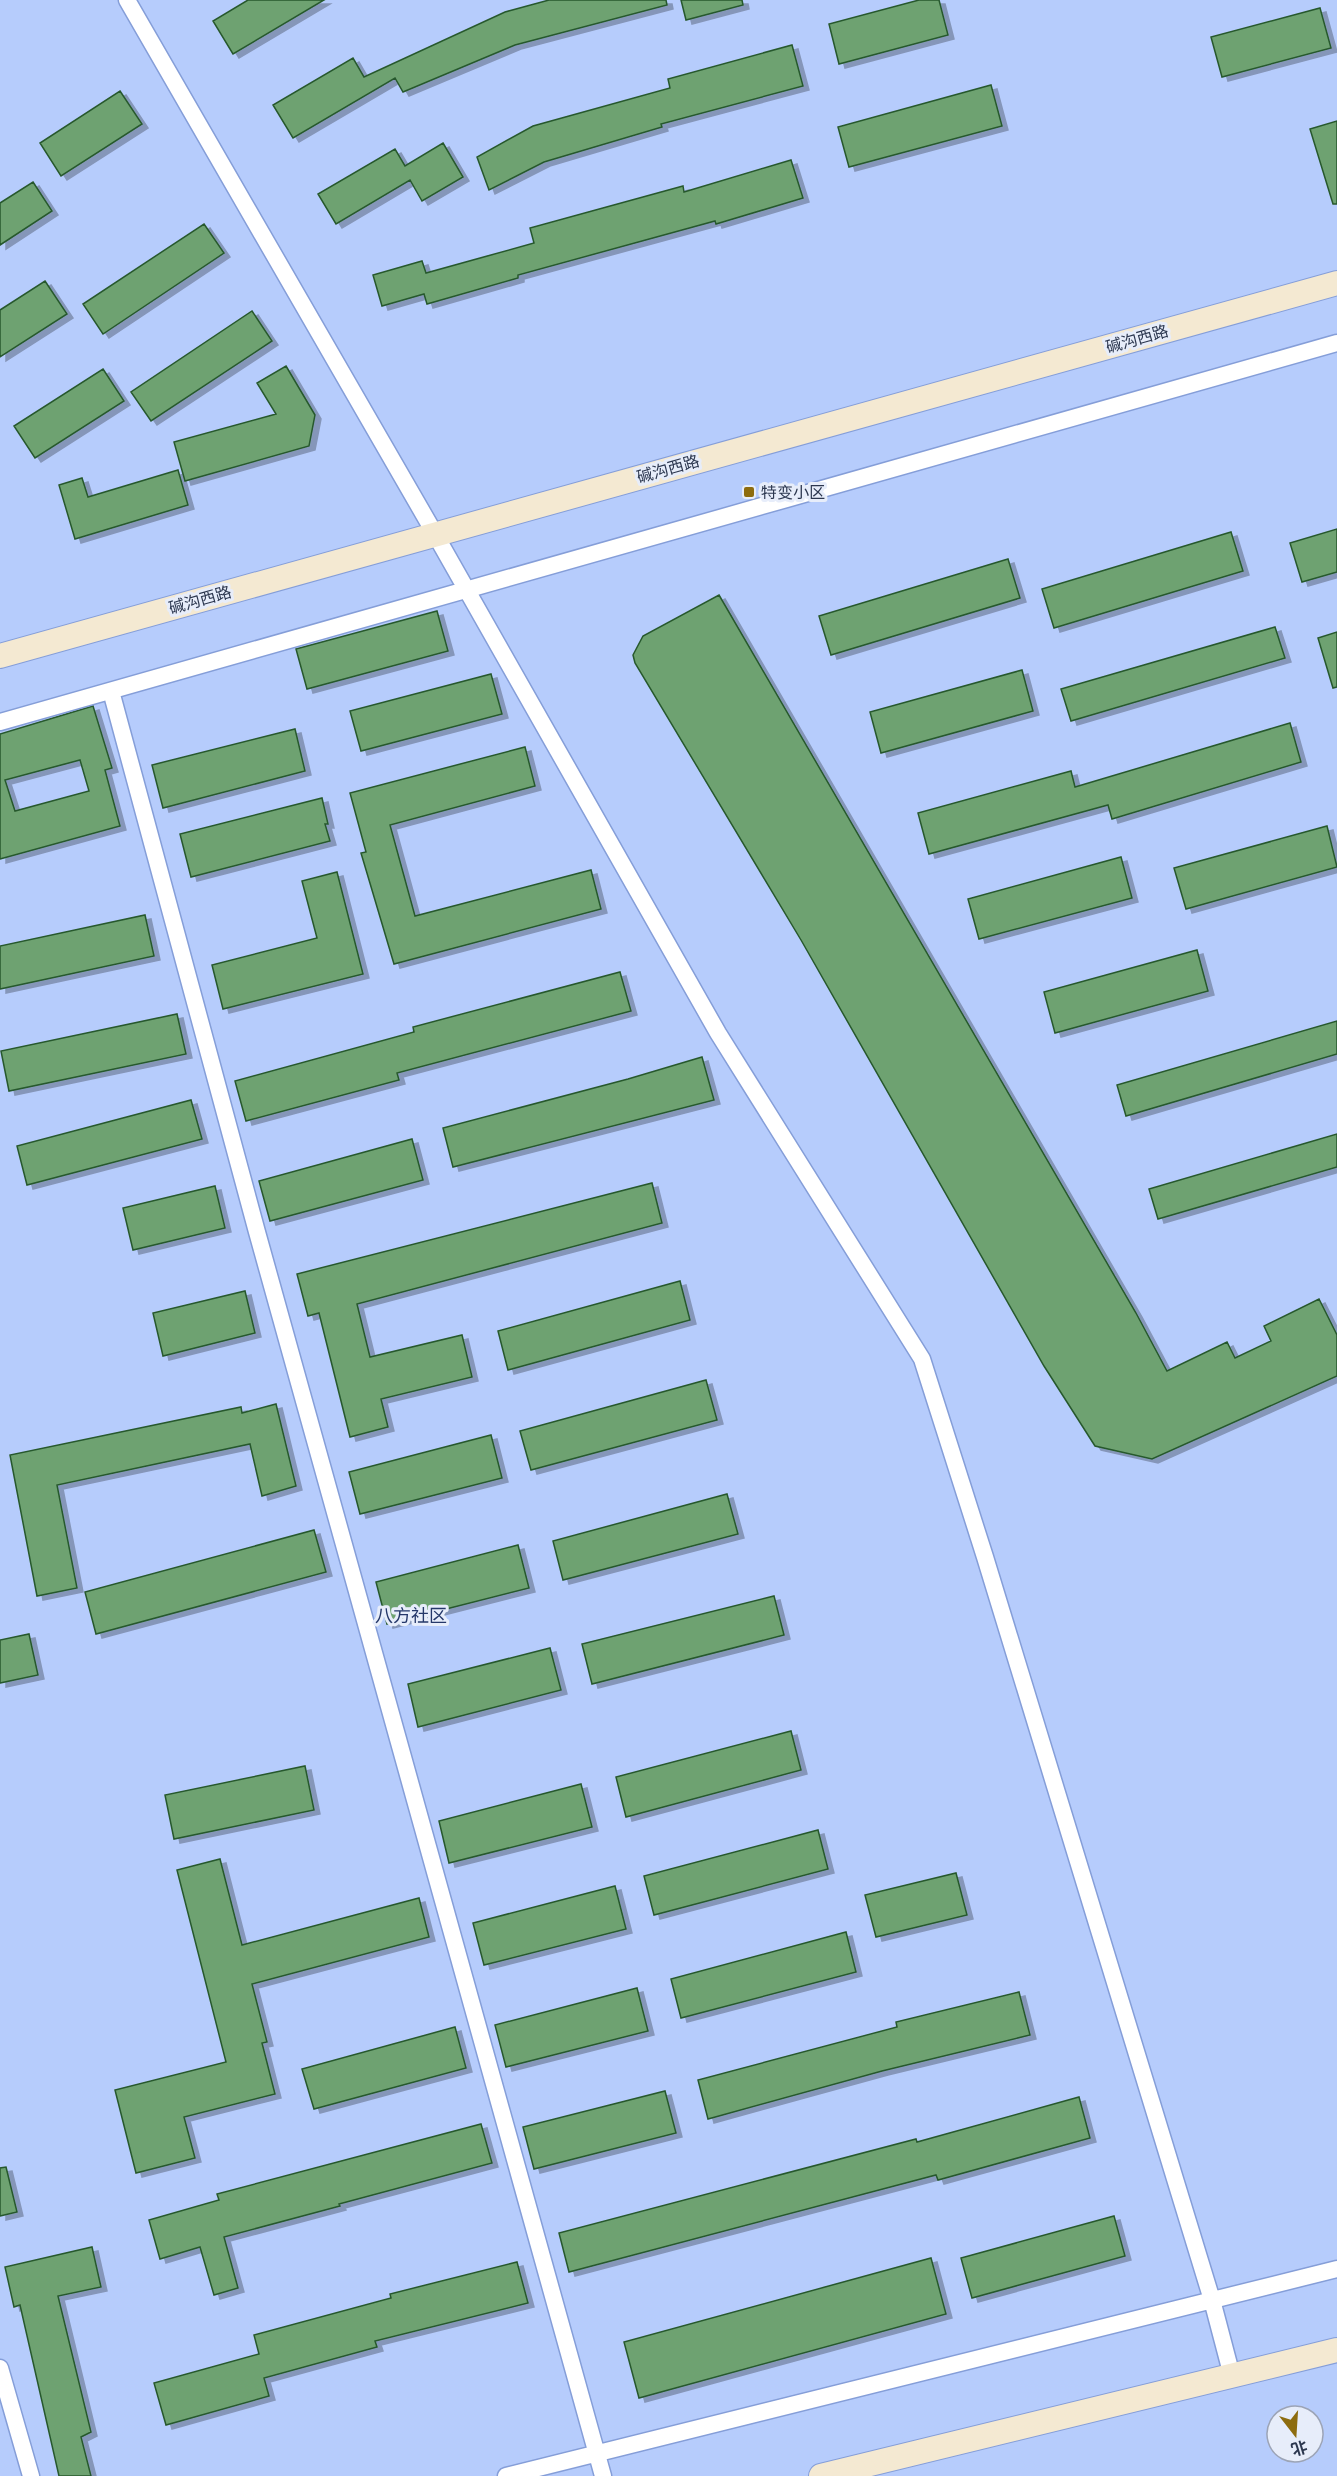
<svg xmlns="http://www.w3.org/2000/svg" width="1337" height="2476" viewBox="0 0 1337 2476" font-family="'Fira Sans','Noto Sans SC',sans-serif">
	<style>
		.building { fill: #6ea271; stroke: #28592d; stroke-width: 1.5; fill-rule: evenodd; filter: url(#shadow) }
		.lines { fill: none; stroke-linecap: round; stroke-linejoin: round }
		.street-casing { stroke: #859ed8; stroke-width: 19 }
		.secondary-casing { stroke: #859ed8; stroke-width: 26 }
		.street { stroke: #fff; stroke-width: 16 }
		.secondary { stroke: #f4e9d2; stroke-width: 24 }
		.poi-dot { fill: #8d6c0f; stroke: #e7edfa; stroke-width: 2 }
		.labels { text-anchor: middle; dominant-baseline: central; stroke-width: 6; stroke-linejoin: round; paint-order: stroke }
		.street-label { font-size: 16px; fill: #2c374f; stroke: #e7edfa }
		.poi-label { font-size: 16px; fill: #2c374f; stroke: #e7edfa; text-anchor: start }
		.neighbourhood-label { font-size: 18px; fill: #25386a; stroke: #e7edfa }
	</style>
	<defs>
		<filter id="shadow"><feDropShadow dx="6" dy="4" stdDeviation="0" flood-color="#0004"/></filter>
	</defs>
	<rect width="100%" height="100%" fill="#b6ccfc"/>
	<path class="building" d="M248,0H324L233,54L213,21Z
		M549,0H666L667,5L515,45L403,92L395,78L293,138L273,105L353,58L364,77L505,12Z
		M681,0H742L743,5L686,20Z
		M919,0H939L948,35L839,64L829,24Z
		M1320,8L1331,48L1222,77L1211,37Z
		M792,45L803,86L661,124L662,127L544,162L489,190L477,157L533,126L670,88L668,79Z
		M991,85L1002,126L849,167L838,127Z
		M120,91L142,124L61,176L40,143Z
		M1337,121V204H1333L1310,129Z
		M443,143L463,177L422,201L410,180L336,224L318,194L395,149L405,166Z
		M791,160L803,198L716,224L715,221L518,275V278L427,304L424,294L382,306L373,275L422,261L426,273L534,243L530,228L683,186L684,192Z
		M33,182L52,211L0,245V203Z
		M204,224L224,253L103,334L83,304Z
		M45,281L67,314L0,357V310Z
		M252,311L272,341L151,421L131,392Z
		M286,366L315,415L309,446L185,481L174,442L276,414L257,383Z
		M103,369L124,401L35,458L14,426Z
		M178,470L188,505L75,539L59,485L82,478L88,497Z
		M1337,529V572L1302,582L1290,543Z
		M1231,532L1243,571L1054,628L1042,589Z
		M1008,559L1020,598L831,655L819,616Z
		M719,595L1136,1313L1167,1371L1227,1342L1235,1358L1271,1341L1264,1326L1319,1299L1337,1335V1376L1152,1459L1095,1446L1044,1366L801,940L635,663L633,655L643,636Z
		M437,611L448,651L307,689L296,649Z
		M1275,627L1285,658L1071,721L1061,689Z
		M1337,632V687L1333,688L1318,638Z
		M1022,670L1033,711L881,753L870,712Z
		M491,674L502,714L361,751L350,711Z
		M93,706L112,768L105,770L120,826L0,859V734ZM80,760L89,791L15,811L5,780Z
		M1290,723L1301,762L1112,819L1108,805L929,854L918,813L1071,771L1075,787Z
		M295,729L305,771L163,808L152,765Z
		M525,747L535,786L390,825L415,916L591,870L601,909L394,964L361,853L366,852L350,793Z
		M322,798L328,824H325L330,841L191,877L180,834Z
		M1327,826L1337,867L1186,909L1174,868Z
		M1121,857L1132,898L979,939L968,899Z
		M337,872L363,974L223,1009L212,965L317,938L302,881Z
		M145,915L154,956L0,989V946Z
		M1197,950L1208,991L1055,1033L1044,992Z
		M620,972L631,1011L397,1073L399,1080L246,1121L235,1081L414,1032L413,1027Z
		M177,1014L186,1054L9,1091L1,1051Z
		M1337,1021V1054L1126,1116L1117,1085Z
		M702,1057L714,1100L453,1167L443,1128L628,1079Z
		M191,1100L202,1139L27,1185L17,1146Z
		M1337,1134V1167L1158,1219L1149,1189Z
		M412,1139L423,1180L270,1221L259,1181Z
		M652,1183L662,1223L357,1304L370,1357L462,1335L472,1377L381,1399L388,1427L350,1437L319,1313L308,1316L297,1274Z
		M215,1186L225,1228L133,1250L123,1208Z
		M680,1281L690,1320L508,1370L498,1331Z
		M245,1291L255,1333L163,1356L153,1313Z
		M706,1380L717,1420L531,1470L520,1431Z
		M276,1404L296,1486L262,1496L250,1444L57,1485L77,1588L37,1596L10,1455L241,1407L242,1413Z
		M491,1435L502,1478L360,1514L349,1472Z
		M727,1494L738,1534L563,1580L553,1541Z
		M314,1530L326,1572L96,1634L85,1592Z
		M518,1545L529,1588L387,1624L376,1582Z
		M774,1596L784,1635L592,1684L582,1644Z
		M29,1634L38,1675L0,1683V1640Z
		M550,1648L561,1690L418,1727L408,1684Z
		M791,1731L801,1770L626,1817L616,1777Z
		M305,1766L314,1810L174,1839L165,1795Z
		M581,1784L592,1827L449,1863L439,1821Z
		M818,1830L828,1869L654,1915L644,1876Z
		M220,1859L242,1945L419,1898L429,1937L252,1984L267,2042L262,2043L275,2094L184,2117L195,2158L136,2173L115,2090L226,2062L177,1870Z
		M956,1873L967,1915L876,1937L865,1895Z
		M615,1886L626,1929L484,1965L473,1923Z
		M846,1932L856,1972L681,2018L671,1979Z
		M637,1988L648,2031L506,2067L495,2025Z
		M1019,1992L1030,2035L882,2071L708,2119L698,2080L897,2027L896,2022Z
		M455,2027L466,2068L314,2109L302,2069Z
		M665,2091L676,2133L534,2169L523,2127Z
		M1079,2097L1090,2138L938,2180L936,2175L569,2272L559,2233L916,2139L917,2142Z
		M481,2124L492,2163L339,2204L340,2206L224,2237L238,2288L214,2295L200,2247L160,2259L149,2220L219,2200L217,2194Z
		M6,2167L17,2212L0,2216V2168Z
		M1114,2216L1125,2256L972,2298L961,2258Z
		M92,2247L101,2287L58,2296L91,2432L81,2437L91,2476H59L20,2305L14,2307L5,2267Z
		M931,2258L946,2314L639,2398L624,2342Z
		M517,2262L528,2303L375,2341L377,2347L264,2378L269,2396L166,2425L154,2383L259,2354L254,2335L391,2298L390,2294Z"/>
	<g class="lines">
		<g class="street-casing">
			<path id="street" d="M127,0L435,534L718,1033L922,1359L985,1557L1212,2300L1232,2376
				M111,691L257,1232L603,2476
				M0,722L1337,343
				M0,2368L31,2476
				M506,2476L1337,2269"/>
		</g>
		<g class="secondary-casing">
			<path id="secondary" d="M0,656L1337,283
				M821,2476L1337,2350"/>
		</g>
		<use href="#street" class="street"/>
		<use href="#secondary" class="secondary"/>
	</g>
	<rect class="poi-dot" x="743" y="486" width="12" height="12" rx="3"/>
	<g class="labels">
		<g class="street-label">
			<text transform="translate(1137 339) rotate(-16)">碱沟西路</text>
			<text transform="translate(668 469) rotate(-16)">碱沟西路</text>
			<text transform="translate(200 600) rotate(-16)">碱沟西路</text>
		</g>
		<g class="poi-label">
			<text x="761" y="492">特变小区</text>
		</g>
		<g class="neighbourhood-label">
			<text x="411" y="1616">八方社区</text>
		</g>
	</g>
	<g transform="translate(1295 2434) rotate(163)"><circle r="28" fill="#e7edfa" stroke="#9ca4b6" stroke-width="1.5"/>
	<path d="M0-4.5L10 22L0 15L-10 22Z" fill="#8d6c0f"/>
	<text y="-9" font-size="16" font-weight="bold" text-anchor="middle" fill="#2c374f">北</text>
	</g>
</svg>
